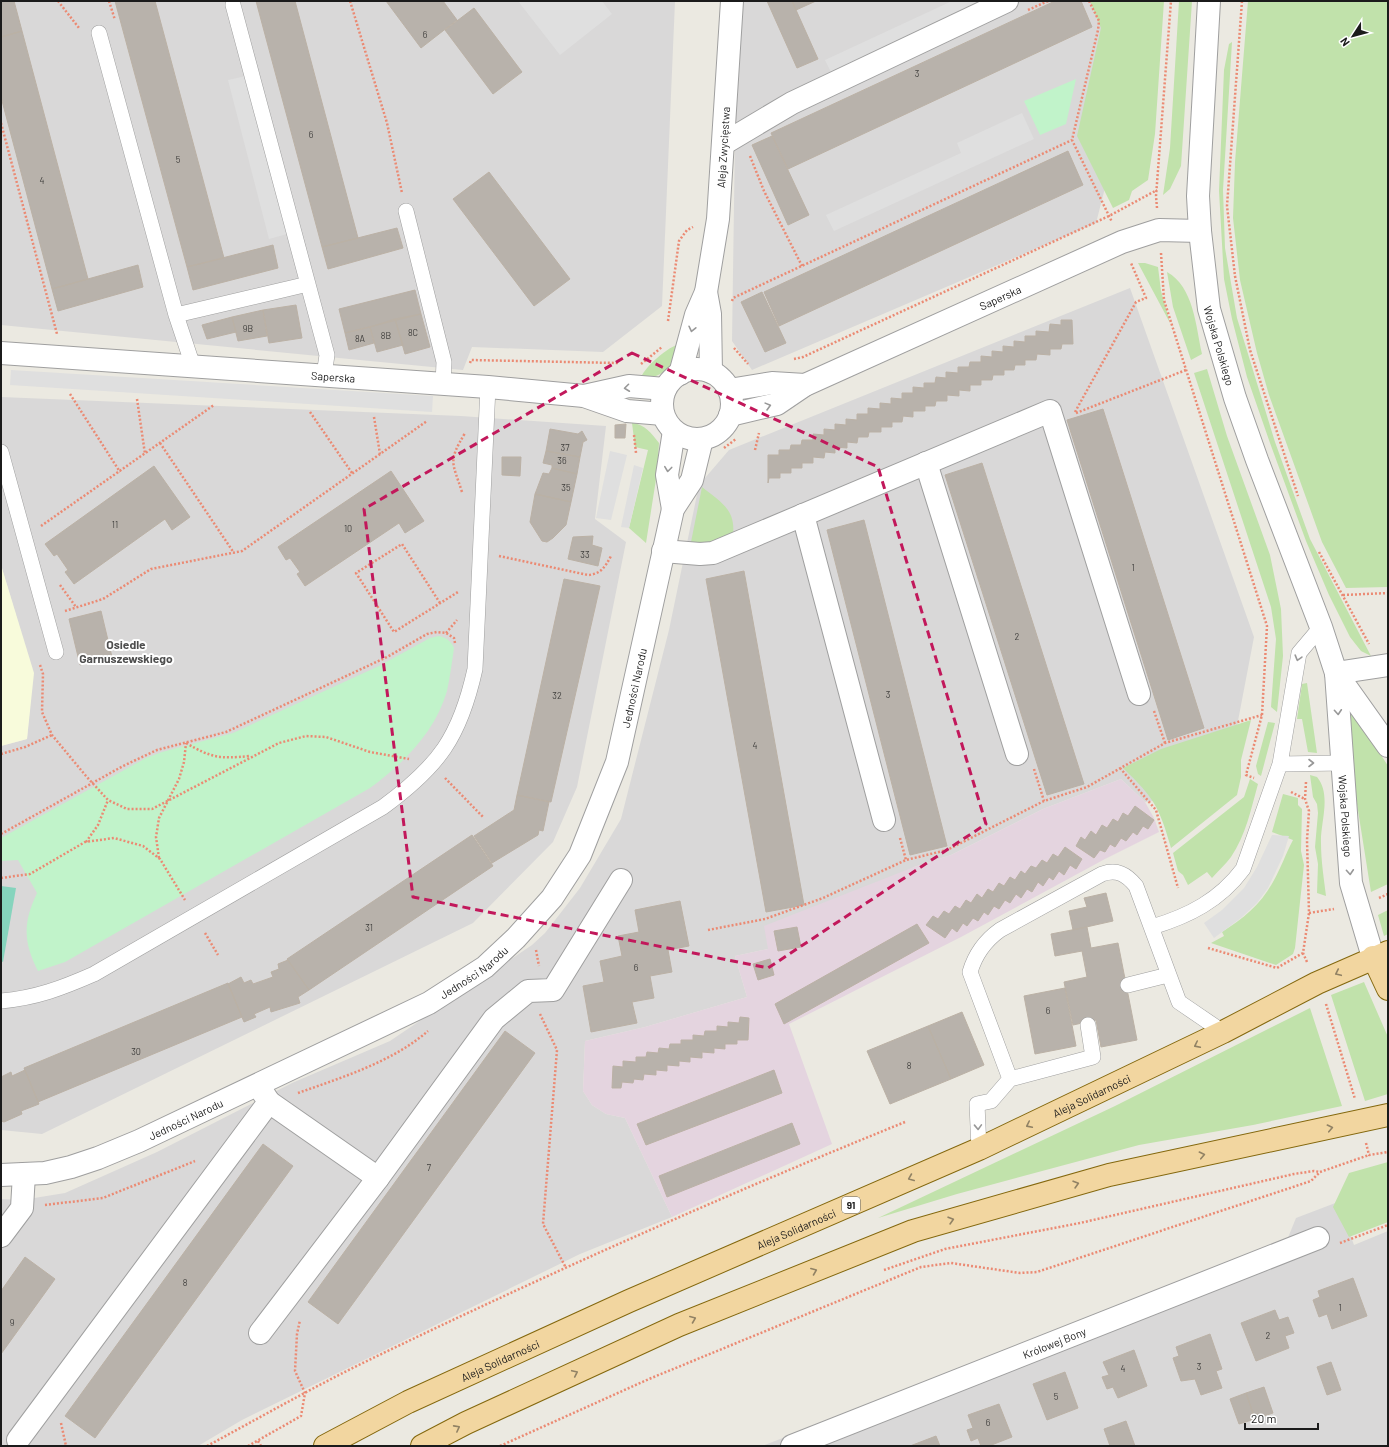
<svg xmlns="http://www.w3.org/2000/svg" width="1389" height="1447" viewBox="0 0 1389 1447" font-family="Barlow,sans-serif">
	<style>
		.residential { fill: #d9d8d8 }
		.industrial { fill: #e4d4df }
		.education { fill: #f8fbdb }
		.grass { fill: #c1e2ab }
		.park { fill: #c1f3ca }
		.pitch { fill: #86d4bd }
		.parking { fill: #dfdfdf }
		.building { fill: #b8b2ab; stroke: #bbb1a5 }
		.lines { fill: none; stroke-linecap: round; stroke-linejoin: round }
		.service-casing { stroke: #9f9f9f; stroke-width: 16 }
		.minor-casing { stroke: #9f9f9f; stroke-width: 24 }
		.tertiary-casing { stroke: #9f9f9f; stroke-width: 24 }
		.primary-casing { stroke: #84680e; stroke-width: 24 }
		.path { stroke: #eb8a73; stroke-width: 2.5; stroke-dasharray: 2 2; stroke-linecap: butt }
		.service { stroke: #fff; stroke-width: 15 }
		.minor { stroke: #fff; stroke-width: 22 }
		.tertiary { stroke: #fff; stroke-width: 22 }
		.primary { stroke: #f2d6a0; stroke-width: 22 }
		.oneway { stroke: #989898 }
		.oneway2 { stroke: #918264 }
		.marked { fill: none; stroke: #c2185b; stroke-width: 3; stroke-dasharray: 8 5; stroke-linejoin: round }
		.labels { text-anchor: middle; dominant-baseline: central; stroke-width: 4; stroke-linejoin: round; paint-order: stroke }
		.number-label { font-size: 9px; fill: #42413f }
		.shield { fill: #fff; stroke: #5f5f5f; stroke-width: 1 }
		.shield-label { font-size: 10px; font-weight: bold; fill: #1b1b1b }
		.street-label { font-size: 11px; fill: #1b1b1b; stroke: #fff }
		.neighbourhood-label { font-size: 12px; font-weight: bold; fill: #4e4e4e; stroke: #fff }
	</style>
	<rect width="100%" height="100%" fill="#ebe9e1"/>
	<path class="residential" d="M1,1H675L662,306L603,352L472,347L463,370L1,325Z
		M737,1H1132L1127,102L1096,223L752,370L732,341Z
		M1130,288L1254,637L1225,789L1145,802L1121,779L1043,809L951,855L914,867L768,949L735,956L747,997L645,1027L585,1041L583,1091L592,1105L606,1114L625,1118L672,1217L580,1254L242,1420L198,1446H1V1199L22,1200L65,1193L157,1152L292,1083L390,1041L532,945L545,933L580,888L621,819L669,630L699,485L729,450Z
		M1,397L461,416L606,426L595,519L626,542L577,787L553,842L473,923L42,1134L1,1130V746L27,739L33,673L1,565Z
		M1338,1202L1354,1245L1388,1231V1446H762L1285,1245L1296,1218Z"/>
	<path class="industrial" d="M1121,779L1145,802L1154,818L1159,832L1105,859L961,937L789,1024L832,1144L672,1217L625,1118L606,1114L592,1105L583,1091L585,1041L645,1027L747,997L735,956L768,949L764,926L914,867L951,855L1043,809Z"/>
	<path class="education" d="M1,565L34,673L27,739L1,746Z"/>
	<path class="grass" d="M1090,1H1164L1155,134L1148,180L1132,191L1129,200L1113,208L1077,136L1101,28Z
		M1179,1H1192L1181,166L1170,189L1163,195L1170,148Z
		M1248,1H1388V587L1346,588L1322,542L1269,395L1257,353L1240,280L1233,218L1235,162Z
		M1232,42L1223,190L1225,248L1237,318L1275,442L1310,539L1371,656L1361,651L1350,637L1329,595L1306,541L1270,443L1247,377L1232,319L1224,279L1219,191L1224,70L1229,44Z
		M1138,263H1145L1158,267L1161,291L1170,323Z
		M1167,272C1194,287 1196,327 1202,354L1191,360L1173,307Z
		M681,344C672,367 666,376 640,380C643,368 669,345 681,344Z
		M1207,369L1227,436L1270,555L1281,609L1283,656L1277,712L1271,707L1276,639L1271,607L1194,373Z
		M632,423C645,424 651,433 659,443L657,473L646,543L629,528L648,450L635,447Z
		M702,487C719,501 736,509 733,534L711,545L691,542Z
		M1307,683L1317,753L1308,752L1302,719H1297L1302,684Z
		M1352,709L1388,766V884L1371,892L1342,710Z
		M1251,720L1241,760V777L1237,795L1171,848C1159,806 1154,798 1123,768L1161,749Z
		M1268,722L1275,723L1261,776L1258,774L1256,766Z
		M1310,775L1317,777C1332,795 1320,823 1321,843C1321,861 1324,879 1326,896L1317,893L1318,864L1315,847L1318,813L1317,804L1313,797Z
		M1250,779L1258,784C1251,809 1246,835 1231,857C1226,864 1218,871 1212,878L1207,872L1188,885L1183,875L1178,871L1173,853L1244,797Z
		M1283,794L1298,798V805L1302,809L1301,851L1304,865L1295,948L1293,954L1276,965L1211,943L1224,936L1222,932C1243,919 1261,904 1273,882C1281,868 1286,853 1293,840L1272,832Z
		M1388,910V934L1384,936L1378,915Z
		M1364,982L1388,1037V1094L1365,1101L1331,995Z
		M1310,1008L1342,1106L1253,1125L1139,1145L957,1194L878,1218L1115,1106Z
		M1388,1162V1222L1349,1237L1333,1207L1349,1173Z"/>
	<path class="park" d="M1076,79L1066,124L1040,135L1024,101Z
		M439,636C447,638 451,641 454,648C452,662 450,677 447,691C435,732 404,763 370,788L65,962L38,971C23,941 23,923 37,893L18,860L1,861V838L146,758L162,752L233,733L379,666L430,638Z"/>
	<path class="pitch" d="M1,886L16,888L3,962L1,961Z"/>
	<path class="parking" d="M518,1H602L612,14L560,55Z
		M952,1H995L833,76L825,60Z
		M246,76L287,234L269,239L228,80Z
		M1022,113L1034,139L834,231L826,215L961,153L957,143Z
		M11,370L433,396L432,412L10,385Z
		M610,451L627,455L611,520L596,518Z
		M634,465L643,468L629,528L621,527Z
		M1272,835L1289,836L1283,856L1268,888L1257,903L1241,918L1214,938L1204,923L1222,910L1244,888L1257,867Z"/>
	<path class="building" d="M1,1H14L22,31L1,37Z
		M115,1H155L224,258L187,267Z
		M256,1H295L358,238L322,247Z
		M386,1H443L457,20L421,48Z
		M767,1H792L818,59L797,68Z
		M792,1H816L796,10Z
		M1055,1H1081L1092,27L788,169L771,133Z
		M474,8L522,72L493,94L445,30Z
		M22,31L88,279L52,289L1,97V37Z
		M772,136L809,215L788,225L752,145Z
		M1068,151L1083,185L779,326L764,292Z
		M489,172L570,279L534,306L453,199Z
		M397,228L403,248L328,269L322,247Z
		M273,245L278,268L193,290L187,267Z
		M138,265L143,287L58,311L52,289Z
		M415,290L421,314L345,333L339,309Z
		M762,292L786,343L765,352L741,302Z
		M296,305L302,338L269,343L263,310Z
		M263,310L267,336L238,341L232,317Z
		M421,314L430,347L405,354L395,319Z
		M232,317L236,332L207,339L202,325Z
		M395,319L403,345L377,352L370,327Z
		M1061,320H1072L1073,344H1062L1061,349H1050V355L1037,354L1036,360H1025V365H1015L1014,370H1004V375H993L992,380H981V385H970V391L959,390V396L947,395V401H936L935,406H925V411H913V417L903,416L902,422H892V427H881V432H869L868,437H858L857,443L847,442V448L835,447V453L825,452L824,458L813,457V463H802V468H791V473H780V478H769L768,483V455H779V450H790L791,445H801L802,440H813V434L824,435V429L835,430V424L846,425V419L857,420V414H868V408L880,409V403L891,404V398L902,399V393H913V387L924,388V383H935L936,377L946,378V372L958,373V367H969L970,362H981V356L992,357V351L1003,352V346L1014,347V341L1025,342V336H1036V331L1049,332L1050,324L1061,325Z
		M370,327L374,343L349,350L345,333Z
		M1103,409L1204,728L1168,740L1067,420Z
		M626,424L625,438H615V425Z
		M550,429L578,434L582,431L587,440L583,442L580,457L546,451Z
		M546,451L580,457L577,474L552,468V465L543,463Z
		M502,457H521L520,476L502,475Z
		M982,463L1084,784L1047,795L945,475Z
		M154,466L190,517L172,530L165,519L74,584L65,572L68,570L57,554L54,556L45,544Z
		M552,468L577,474L571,502L535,494L543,473L549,474Z
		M391,471L424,521L405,533L399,523L305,586L297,574L300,572L290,558L286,560L278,547Z
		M535,494L571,502L566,525L553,538L547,542L542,541L530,522Z
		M864,520L947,846L910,855L827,530Z
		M593,536L592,545L602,548L598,566L568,559L573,537Z
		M744,571L804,905L766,912L706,579Z
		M564,579L600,586L551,802L517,795Z
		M101,611L112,657L80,665L69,619Z
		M517,795L549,802L543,831L539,830L538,835L492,863L474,836L514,810Z
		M1135,806L1154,820L1148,829L1143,826L1137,835L1133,832L1126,841L1121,838L1115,847L1110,844L1105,852L1100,850L1094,858L1076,846L1081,837L1085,840L1091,831L1096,835L1102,825L1107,828L1113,819L1118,822L1123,813L1128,816Z
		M472,835L493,866L309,990L287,959Z
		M1065,847L1082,859L1076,869L1070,865L1064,875L1059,871L1053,880L1049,877L1043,886L1038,882L1032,892L1027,889L1021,898L1016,894L1010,903L1005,900L999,909L994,906L988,915L984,912L978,921L973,918L967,926L963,923L957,932L952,928L945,938L926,925L933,916L938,919L944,911L949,914L955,906L960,909L966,900L971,903L977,894L982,898L988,889L993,892L999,883L1004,886L1010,877L1015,880L1021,871L1025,874L1031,866L1036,868L1042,860L1047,863L1053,854L1058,857Z
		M1106,893L1113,921L1073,930L1069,911L1087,907L1084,898Z
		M680,901L689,946L668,950L672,972L650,976L654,998L632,1002L637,1023L591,1032L583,986L604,982L600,961L622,956L618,936L639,932L635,910Z
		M917,924L929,943L784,1024L775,1004Z
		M797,927L801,947L778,951L774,931Z
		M1087,927L1091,948L1118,943L1137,1040L1101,1047L1096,1020L1073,1025L1064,982L1087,977L1082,951L1055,956L1051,934Z
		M770,959L774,975L758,980L753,964Z
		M288,960L309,990L298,997L300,1003L271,1012L270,1007L254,1014L256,1017L244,1022L228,984L241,977L244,983L251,980L253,984L273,977L271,972L279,969L278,964Z
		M228,983L242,1017L38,1102L24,1068Z
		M1065,988L1076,1046L1035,1054L1024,996Z
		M962,1012L984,1065L951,1079L928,1026Z
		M740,1017L749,1018L748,1040H737V1044H725V1049L714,1048V1053L702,1052V1058L690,1057V1062L679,1061V1066L667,1065V1071L656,1070V1075L644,1074L643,1080L634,1079L633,1083L622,1082L621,1088H612L613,1066L623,1067V1061L636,1062V1057H646L647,1052L658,1053L659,1048L669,1049L670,1044H681V1040H693V1035L704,1036L705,1031H717V1026L728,1027V1022L739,1023Z
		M928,1026L951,1079L890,1104L867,1051Z
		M505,1031L535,1053L338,1324L308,1302Z
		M25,1070L39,1104L21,1111L22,1114L4,1122L1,1121V1077L11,1072L12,1076Z
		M774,1070L782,1093L646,1145L637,1124Z
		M792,1123L800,1144L667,1197L659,1176Z
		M263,1144L293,1166L95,1438L65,1416Z
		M25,1257L55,1279L1,1354V1291Z
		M1353,1278L1367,1316L1332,1329L1327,1314L1319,1317L1313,1300L1320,1297L1318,1291Z
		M1275,1310L1279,1320L1288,1317L1294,1333L1285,1336L1289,1348L1256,1361L1241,1323Z
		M1210,1334L1222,1369L1216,1371L1222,1388L1201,1395L1195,1379L1181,1381L1173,1358L1179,1356L1176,1347Z
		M1134,1350L1147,1386L1118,1398L1113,1387L1107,1389L1102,1377L1109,1375L1103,1362Z
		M1331,1362L1341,1390L1327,1395L1317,1367Z
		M1065,1372L1078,1408L1047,1420L1033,1384Z
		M1264,1387L1273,1413L1255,1419L1246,1393Z
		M1246,1393L1255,1419L1239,1424L1230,1399Z
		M999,1404L1012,1437L989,1446H981L978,1438L971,1441L967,1430L973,1428L968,1415Z
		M1126,1421L1135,1446H1110L1104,1429Z
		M936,1436L940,1446H910Z"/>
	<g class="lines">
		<g class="service-casing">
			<path id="service" d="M233,5L327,355L324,375
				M99,33L176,315L193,366
				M406,211L444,362L443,384
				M176,315L308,284
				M1,452L56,652
				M1280,764L1342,763
				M1152,927C1189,916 1220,900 1243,869L1280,764L1299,653L1321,627
				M1128,985L1168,975
				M1,1001C36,998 62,988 94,974L383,807C439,766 460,737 475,669L488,387
				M1010,1079L1093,1057L1088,1025
				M979,1149L977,1104L991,1101L1010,1079L970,972C975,955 986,940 1000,930L1102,874C1117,869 1126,874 1136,886L1179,1002L1223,1032"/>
		</g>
		<g class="minor-casing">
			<g id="minor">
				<path d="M723,144L792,103L1007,1"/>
				<path d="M706,292L710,314L711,372"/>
				<path id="s1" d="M1,353L488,387L584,396L627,411L663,414"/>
				<circle cx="697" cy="404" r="35"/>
				<path id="s2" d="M680,374L696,315L706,292L718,219L732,1"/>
				<path d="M729,390L772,383L805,385"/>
				<path d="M584,396L629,386L665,389"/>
				<path id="s3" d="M730,415L777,404L805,385L1122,242L1159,230L1200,231"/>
				<path d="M926,463L1017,754"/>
				<path d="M673,509L667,475L674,431"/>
				<path d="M803,515L884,820"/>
				<path d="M663,551L700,554L713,553L1050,411L1139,694"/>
				<path d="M1336,673L1388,665"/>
				<path id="s4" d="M1,1175L45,1173L71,1167L98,1158L139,1141L429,1003L485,967L516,938L552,898L580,855L617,762L673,509L692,480L702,439"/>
				<path d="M378,1178L494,1019L528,991L553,990L621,880"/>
				<path d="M1,1236L22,1208L24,1174"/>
				<path d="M260,1333L378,1178L269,1102"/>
				<path d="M18,1440L269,1102L258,1085"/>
				<path id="s5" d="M792,1446L1318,1238"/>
			</g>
		</g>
		<g class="tertiary-casing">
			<g id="tertiary">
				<path id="s6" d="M1209,1L1198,196L1200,231L1209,309L1235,398L1257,460L1321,627L1336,673L1351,883L1373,957"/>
				<path d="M1336,673L1388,746"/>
			</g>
		</g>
		<g class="primary-casing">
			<g id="primary">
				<path d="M1373,957L1388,989"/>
				<path id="s7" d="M325,1446L408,1402L629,1301L979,1149L1223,1032L1317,983L1388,952"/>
				<path d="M422,1446L466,1423L679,1325L913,1231L1109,1175L1388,1115"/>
			</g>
		</g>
		<path class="path" d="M58,1L79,28
			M109,1L115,20
			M350,1L387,123L402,193
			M1089,1L1099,21L1098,30L1072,140L1112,222
			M1242,1L1227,206L1235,276L1250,350L1298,496
			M1028,10L1048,1
			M1,123L57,334
			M750,156L764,191L802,266
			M1157,208L1156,196L1171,1
			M1161,253L1164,300L1267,626L1262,715L1246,775L1254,778
			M732,301L733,298L1072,140
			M668,321L679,241L687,230L693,227
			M734,348L748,364
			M794,359L803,357L1109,216L1157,190
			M470,363L471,360L618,363
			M641,364L662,347
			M70,394L120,472
			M137,399L145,454
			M310,412L352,473
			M1075,412L1136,302L1146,298L1131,263
			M1076,413L1186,370
			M374,417L380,454
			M634,435L636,453
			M160,443L234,553
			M724,448L736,439
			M755,450L759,433
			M462,492C452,461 448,462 465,433
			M41,526L214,405
			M1319,552L1369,644
			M499,556L588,575C601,574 605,567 611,556
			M60,585L76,607
			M1343,595L1388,593
			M440,603L402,544L356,573L394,632L458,592
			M65,611L103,599L151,569L242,551L427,421
			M446,633L457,620
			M40,665L43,674L42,712L52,735L86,776L108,800L127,809H152L279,743L306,736L326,737L370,752L409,759
			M1154,711L1165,743
			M186,743C212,758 219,759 250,756
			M1,754L25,747L52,735
			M1120,768L1156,810L1178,888
			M1034,769L1044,801
			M445,778L484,818
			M1306,782L1305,799L1309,811L1307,840L1309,913L1303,953L1307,962
			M1291,792L1305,799
			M1,834L123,766L157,750L226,732L387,657L427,634L437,632L446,633L454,638L455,643
			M900,838L906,860
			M86,842L98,825L108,800
			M159,858L156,837L159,818L179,779L184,762L186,743
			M1,878L30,874L85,842L114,838L143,846L160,859L185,900
			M1379,898L1388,894
			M1309,913L1334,909
			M708,930L765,919L823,898L906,860L947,850L1044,801L1087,787L1165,743L1262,715
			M205,933L218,955
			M1208,948L1277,968L1303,953
			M536,950L539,966
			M1326,1004L1355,1099
			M540,1014L557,1050L543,1224L566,1268
			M298,1093C343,1077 392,1062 428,1031
			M1366,1143L1369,1155L1388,1152
			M45,1205L103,1198L195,1161
			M1340,1243L1388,1225
			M884,1270L945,1249L1080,1223L1294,1174L1314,1171L1320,1172
			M61,1423L66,1446
			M258,1441L261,1446
			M207,1446C261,1417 315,1386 371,1359C547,1274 725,1195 905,1122
			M248,1446L301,1416L305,1393L295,1371L297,1334L300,1320
			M500,1446L649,1379L921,1267L951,1263L1020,1273L1037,1272L1311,1181L1320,1172L1369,1155"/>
		<use href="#service" class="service"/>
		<use href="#minor" class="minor"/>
		<use href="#tertiary" class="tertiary"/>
		<use href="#primary" class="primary"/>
	</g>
	<defs><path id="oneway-chevron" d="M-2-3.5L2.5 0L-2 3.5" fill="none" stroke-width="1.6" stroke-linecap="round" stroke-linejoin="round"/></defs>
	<g class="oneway">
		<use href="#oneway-chevron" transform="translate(692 329) rotate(103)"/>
		<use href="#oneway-chevron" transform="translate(627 388) rotate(173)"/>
		<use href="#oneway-chevron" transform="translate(768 406) rotate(-15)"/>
		<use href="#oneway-chevron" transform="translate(668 469) rotate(97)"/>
		<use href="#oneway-chevron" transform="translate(1298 658) rotate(106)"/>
		<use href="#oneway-chevron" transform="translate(1338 712) rotate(86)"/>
		<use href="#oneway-chevron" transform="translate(1311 763)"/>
		<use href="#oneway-chevron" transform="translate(1350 872) rotate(86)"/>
		<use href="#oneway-chevron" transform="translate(978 1127) rotate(88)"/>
	</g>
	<g class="oneway2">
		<use href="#oneway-chevron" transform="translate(1338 973) rotate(155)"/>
		<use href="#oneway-chevron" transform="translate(1197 1045) rotate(154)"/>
		<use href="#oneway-chevron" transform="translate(1029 1125) rotate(154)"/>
		<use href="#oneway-chevron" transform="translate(1330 1128) rotate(-12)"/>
		<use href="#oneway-chevron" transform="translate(1202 1155) rotate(-12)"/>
		<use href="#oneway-chevron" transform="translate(911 1178) rotate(157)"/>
		<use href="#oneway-chevron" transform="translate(1076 1184) rotate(-16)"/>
		<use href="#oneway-chevron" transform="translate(951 1220) rotate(-16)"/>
		<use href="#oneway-chevron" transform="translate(814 1271) rotate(-22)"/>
		<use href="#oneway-chevron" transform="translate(693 1319) rotate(-22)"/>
		<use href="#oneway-chevron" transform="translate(575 1373) rotate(-25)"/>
		<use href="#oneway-chevron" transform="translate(457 1428) rotate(-28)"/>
	</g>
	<path class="marked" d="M632,353L878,467L986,824L768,968L413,897L364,509Z"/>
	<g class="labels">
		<g class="number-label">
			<text x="425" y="34">6</text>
			<text x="917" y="73">3</text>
			<text x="311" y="134">6</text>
			<text x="178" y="159">5</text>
			<text x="42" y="180">4</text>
			<text x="248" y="328">9B</text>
			<text x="413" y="332">8C</text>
			<text x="386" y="335">8B</text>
			<text x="360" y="338">8A</text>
			<text x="565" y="447">37</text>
			<text x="562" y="460">36</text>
			<text x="566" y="487">35</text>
			<text x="115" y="524">11</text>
			<text x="348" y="528">10</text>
			<text x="585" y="554">33</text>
			<text x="1133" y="567">1</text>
			<text x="1017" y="636">2</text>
			<text x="888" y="694">3</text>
			<text x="557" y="695">32</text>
			<text x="755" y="745">4</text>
			<text x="369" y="927">31</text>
			<text x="636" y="967">6</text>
			<text x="1048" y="1010">6</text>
			<text x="136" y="1051">30</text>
			<text x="909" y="1065">8</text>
			<text x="429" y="1167">7</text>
			<text x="185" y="1282">8</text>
			<text x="1340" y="1307">1</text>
			<text x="12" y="1322">9</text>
			<text x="1268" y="1335">2</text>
			<text x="1199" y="1366">3</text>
			<text x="1123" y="1368">4</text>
			<text x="1056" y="1396">5</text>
			<text x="988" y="1422">6</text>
		</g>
		<rect class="shield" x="842" y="1197" width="18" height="16" rx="3"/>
		<g class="shield-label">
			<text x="851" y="1205">91</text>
		</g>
		<g class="street-label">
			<text stroke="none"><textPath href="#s2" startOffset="232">Aleja Zwycięstwa</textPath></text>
			<text stroke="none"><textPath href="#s3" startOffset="296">Saperska</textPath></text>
			<text stroke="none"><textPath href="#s6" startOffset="347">Wojska Polskiego</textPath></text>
			<text stroke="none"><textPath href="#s1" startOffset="333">Saperska</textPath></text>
			<text stroke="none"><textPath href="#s4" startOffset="855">Jedności Narodu</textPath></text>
			<text stroke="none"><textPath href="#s6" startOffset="838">Wojska Polskiego</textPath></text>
			<text stroke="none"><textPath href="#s4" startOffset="519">Jedności Narodu</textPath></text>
			<text stroke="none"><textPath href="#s7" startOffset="843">Aleja Solidarności</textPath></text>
			<text stroke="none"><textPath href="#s4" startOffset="195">Jedności Narodu</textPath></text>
			<text stroke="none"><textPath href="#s7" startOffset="519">Aleja Solidarności</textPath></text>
			<text stroke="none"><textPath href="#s5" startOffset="282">Królowej Bony</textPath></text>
			<text stroke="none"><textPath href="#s7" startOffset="195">Aleja Solidarności</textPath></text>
		</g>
		<g class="neighbourhood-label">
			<text x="126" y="644">Osiedle<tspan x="126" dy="14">Garnuszewskiego</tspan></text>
		</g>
	</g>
	<rect width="1389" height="1447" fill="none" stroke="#1b1b1b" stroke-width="4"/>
	<g transform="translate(1353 36) rotate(234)" stroke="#ffffff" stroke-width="3" paint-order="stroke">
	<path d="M0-3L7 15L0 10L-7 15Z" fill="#1b1b1b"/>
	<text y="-6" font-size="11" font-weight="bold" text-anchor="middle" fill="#1b1b1b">N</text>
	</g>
	<path d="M1245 1423v6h73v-6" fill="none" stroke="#1b1b1b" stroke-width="2"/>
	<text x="1251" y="1423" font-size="12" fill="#1b1b1b" stroke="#ffffff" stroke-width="3" paint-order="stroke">20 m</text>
</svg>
